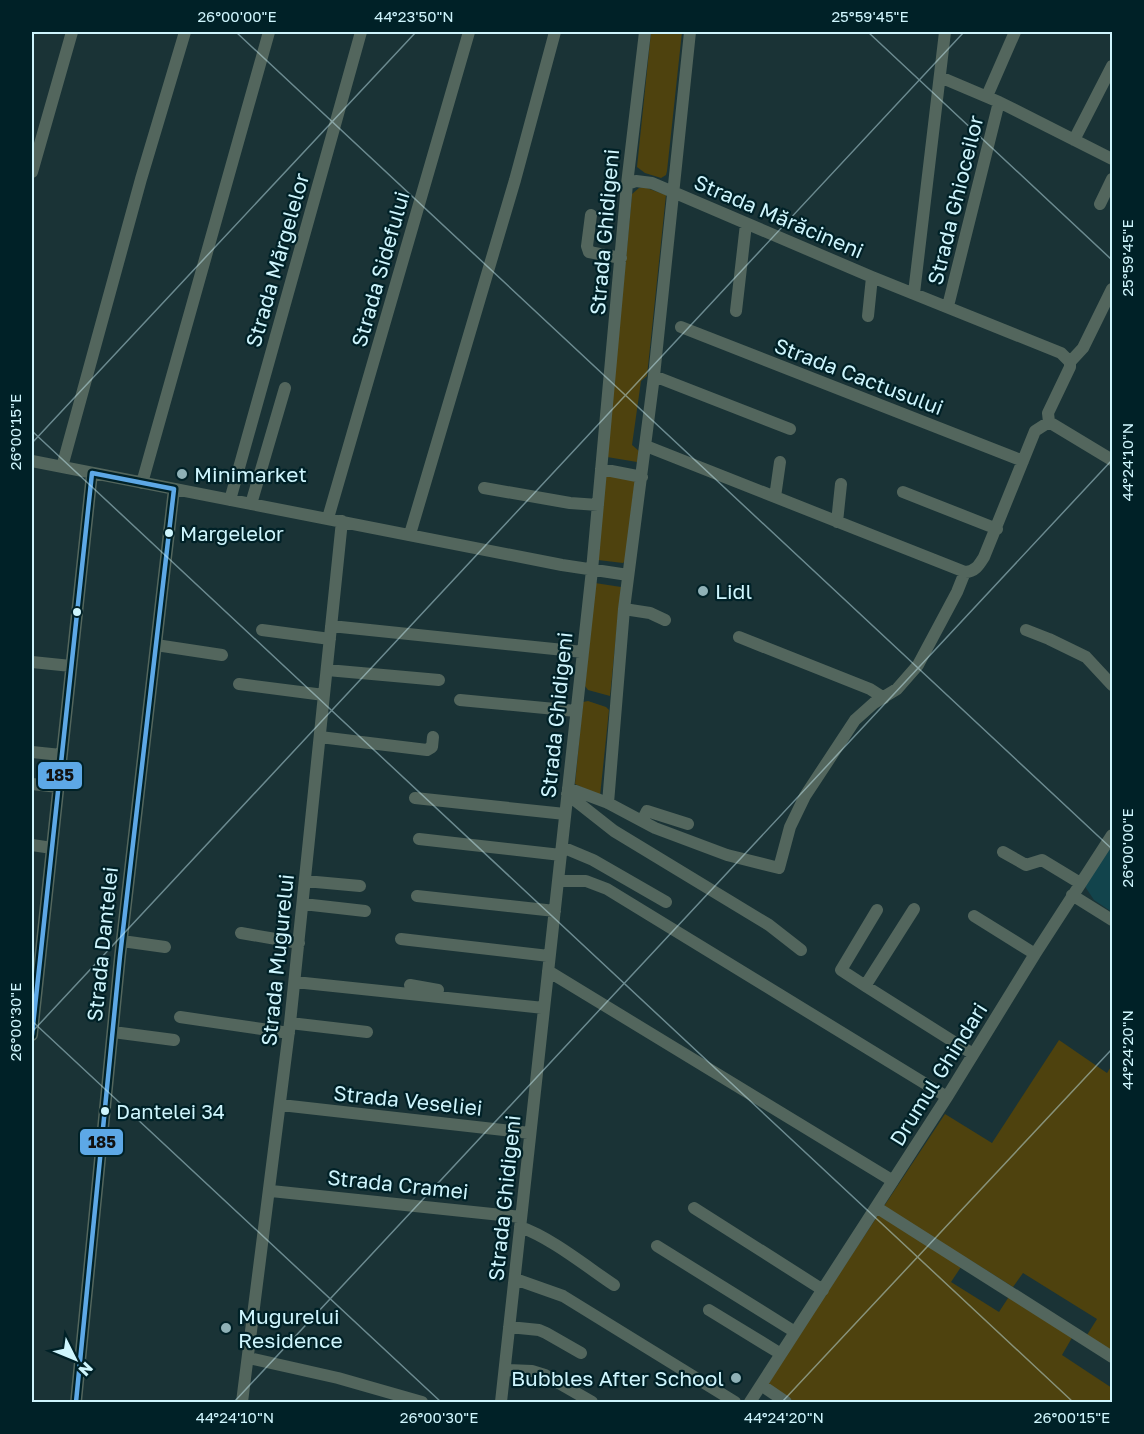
<svg xmlns="http://www.w3.org/2000/svg" width="1144" height="1434" viewBox="0 0 1144 1434" font-family="'Golos Text',sans-serif">
	<style>
		.built { fill: #12444c }
		.green { fill: #4e420e }
		.lines { fill: none; stroke-linecap: round; stroke-linejoin: round }
		.minor { stroke: #53665d; stroke-width: 12 }
		.bus-1-casing { stroke: #002127; stroke-width: 9 }
		.bus-1 { stroke: #5da8e6; stroke-width: 4.5 }
		.ticks { fill: none; stroke: #cef5fd; stroke-width: 1.5; stroke-opacity: 0.45 }
		.poi-dot { fill: #8fb1b7; stroke: #002127; stroke-width: 2 }
		.bus-dot { fill: #cef5fd; stroke: #002127; stroke-width: 2 }
		.labels { text-anchor: middle; dominant-baseline: central; stroke-width: 4.5; stroke-linejoin: round; paint-order: stroke }
		.bus-label { font-size: 20px; fill: #cef5fd; stroke: #002127; text-anchor: start }
		.street-label { font-size: 21px; fill: #cef5fd; stroke: #002127 }
		.poi-label { font-size: 21px; fill: #cef5fd; stroke: #002127; text-anchor: start }
		.line-badge { stroke: #002127; stroke-width: 2 }
		.pale-badge-label { font-size: 16px; text-anchor: middle; font-weight: bold; fill: #111 }
		.neatline { fill: none; stroke: #cef5fd; stroke-width: 2 }
		.ticks-label { font-size: 15px; text-anchor: middle; fill: #cef5fd }
	</style>
	<rect width="100%" height="100%" fill="#1a3336"/>
	<path class="built" d="M1112,839V912L1094,900L1086,888L1085,880Z"/>
	<path class="green" d="M651,32H682L667,171L666,175L661,178L645,173L637,167Z
		M644,187L666,195L647,376L641,381L632,445L639,451L637,462L607,457L632,194L639,188Z
		M607,476L635,480L625,561L623,563L598,560L605,478Z
		M595,583L621,587L610,696L588,690L585,686Z
		M588,701L606,707L609,710L600,796L575,784L583,702Z
		M1059,1040L1107,1073L1112,1065V1351L1087,1335L1097,1319L1023,1273L1013,1287L967,1258L951,1282L999,1312L1010,1295L1073,1336L1062,1355L1112,1388V1402H795L767,1383L945,1114L992,1143Z"/>
	<g class="lines">
		<path class="minor" d="M940,77L999,102L1112,159
			M987,96L1015,32
			M1074,140L1112,66
			M32,172L72,32
			M627,184L636,181L652,183L872,277L1061,353L1070,362V367L1048,413L1049,422L1112,460
			M1100,204L1112,179
			M591,215L587,246L589,252L621,258
			M914,293L945,32
			M948,306L999,102
			M736,311L746,224
			M868,316L872,277
			M681,327L1023,461
			M1070,362L1083,348L1112,289
			M654,376L790,429
			M646,446L965,572C975,572 979,565 984,557L1035,431L1049,422
			M32,461L562,565L628,575
			M62,467L141,179L185,32
			M601,469L642,477
			M142,483L269,32
			M484,488L570,503L598,505
			M903,492L997,529
			M775,497L780,462
			M230,500L361,32
			M251,504L285,388
			M328,518L469,32
			M837,522L841,484
			M410,534L515,180L555,32
			M624,609L650,613L665,620
			M331,626L583,652
			M262,630L330,639
			M1026,630L1049,639L1086,657L1112,685
			M739,637L870,689L884,698
			M156,645L222,655
			M32,662L71,666
			M327,670L439,680
			M239,684L324,695
			M460,700L576,711
			M320,737L427,750L432,747L433,737
			M32,752L61,755
			M32,784L58,787
			M568,788L608,803L655,828L727,855L779,868L790,827L805,796L855,720L874,703L897,689L918,665L957,592L965,572
			M567,794L614,831L769,925L801,950
			M415,798L565,814
			M608,803L624,609L654,376L690,32
			M642,821L647,811L688,824
			M419,839L561,855
			M32,845L52,848
			M562,847L593,860L666,902
			M1003,852L1026,865L1042,860L1080,883
			M305,881L360,886
			M558,881H586L607,889L947,1097
			M1072,895L1112,920
			M417,896L555,911
			M303,904L365,911
			M914,909L867,983V987L973,1054
			M974,916L1035,954
			M241,933L299,943
			M401,939L549,956
			M122,941L165,947
			M548,971L893,1181
			M295,982L544,1008
			M410,985L438,990
			M867,987L841,970L877,910
			M180,1017L289,1033
			M290,1023L367,1032
			M113,1032L174,1040
			M32,1035L92,473
			M281,1105L530,1133
			M271,1191L521,1217
			M876,1207L1112,1357
			M694,1208L823,1290
			M520,1227C550,1237 587,1267 614,1285
			M657,1246L795,1332
			M515,1279L563,1296L735,1402
			M709,1310L781,1354
			M509,1327L539,1330L546,1333L581,1353
			M249,1358L338,1378L422,1402
			M505,1370L532,1371L545,1375L592,1402
			M761,1385L786,1402
			M76,1402L120,956L174,489
			M242,1402L290,1023L342,521
			M501,1402L592,570L627,184L645,32
			M750,1402L947,1097L1035,954L1112,835"/>
		<g class="bus-1-casing">
			<path id="bus-1" d="M32,1035L92,473L174,489L120,956L76,1402"/>
		</g>
		<use href="#bus-1" class="bus-1"/>
	</g>
	<path class="ticks" d="M236,32L1112,849M868,32L1112,260M32,431L1073,1402M32,443L416,32M32,1021L441,1402M32,1032L964,32M234,1402L1112,460M782,1402L1112,1049"/>
	<g class="poi-dot">
		<circle cx="182" cy="474" r="6"/>
		<circle cx="703" cy="591" r="6"/>
		<circle cx="226" cy="1328" r="6"/>
		<circle cx="736" cy="1378" r="6"/>
	</g>
	<g class="bus-dot">
		<circle cx="169" cy="533" r="5"/>
		<circle cx="77" cy="612" r="5"/>
		<circle cx="105" cy="1111" r="5"/>
	</g>
	<g class="labels">
		<g class="bus-label">
			<text x="180" y="533">Margelelor</text>
			<text x="116" y="1111">Dantelei 34</text>
		</g>
		<g class="street-label">
			<text transform="translate(955 200) rotate(-76)">Strada Ghioceilor</text>
			<text transform="translate(779 216) rotate(23)">Strada Mărăcineni</text>
			<text transform="translate(604 232) rotate(-85)">Strada Ghidigeni</text>
			<text transform="translate(277 260) rotate(-74)">Strada Mărgelelor</text>
			<text transform="translate(380 269) rotate(-74)">Strada Sidefului</text>
			<text transform="translate(859 376) rotate(21)">Strada Cactusului</text>
			<text transform="translate(556 715) rotate(-84)">Strada Ghidigeni</text>
			<text transform="translate(102 944) rotate(-84)">Strada Dantelei</text>
			<text transform="translate(277 960) rotate(-84)">Strada Mugurelui</text>
			<text transform="translate(938 1074) rotate(-58)">Drumul Ghindari</text>
			<text transform="translate(408 1100) rotate(6)">Strada Veseliei</text>
			<text transform="translate(398 1184) rotate(6)">Strada Cramei</text>
			<text transform="translate(504 1198) rotate(-84)">Strada Ghidigeni</text>
		</g>
		<g class="poi-label">
			<text x="194" y="474">Minimarket</text>
			<text x="715" y="591">Lidl</text>
			<text x="238" y="1316">Mugurelui<tspan x="238" dy="24">Residence</tspan></text>
			<text x="724" y="1378" text-anchor="end">Bubbles After School</text>
		</g>
	</g>
	<g class="line-badge">
		<rect x="37" y="761" width="46" height="29" rx="6" fill="#5da8e6"/>
		<rect x="79" y="1128" width="45" height="28" rx="6" fill="#5da8e6"/>
	</g>
	<g class="pale-badge-label">
		<text x="60" y="781">185</text>
		<text x="102" y="1148">185</text>
	</g>
	<rect width="1144" height="1434" fill="none" stroke="#002127" stroke-width="66"/>
	<g transform="translate(75 1359) rotate(133)" stroke="#002127" stroke-width="4.5" paint-order="stroke">
	<path d="M0-4.5L10 22L0 15L-10 22Z" fill="#cef5fd"/>
	<text y="-9" font-size="16" font-weight="bold" text-anchor="middle" fill="#cef5fd">N</text>
	</g>
	<rect x="33" y="33" width="1078" height="1368" class="neatline"/>
	<g class="ticks-label">
		<text x="237" y="22">26°00'00"E</text>
		<text x="414" y="22">44°23'50"N</text>
		<text x="870" y="22">25°59'45"E</text>
		<text transform="translate(1128 258) rotate(-90)" y="5">25°59'45"E</text>
		<text transform="translate(16 432) rotate(-90)" y="5">26°00'15"E</text>
		<text transform="translate(1128 462) rotate(-90)" y="5">44°24'10"N</text>
		<text transform="translate(1128 848) rotate(-90)" y="5">26°00'00"E</text>
		<text transform="translate(16 1022) rotate(-90)" y="5">26°00'30"E</text>
		<text transform="translate(1128 1050) rotate(-90)" y="5">44°24'20"N</text>
		<text x="235" y="1423">44°24'10"N</text>
		<text x="439" y="1423">26°00'30"E</text>
		<text x="784" y="1423">44°24'20"N</text>
		<text x="1072" y="1423">26°00'15"E</text>
	</g>
</svg>
